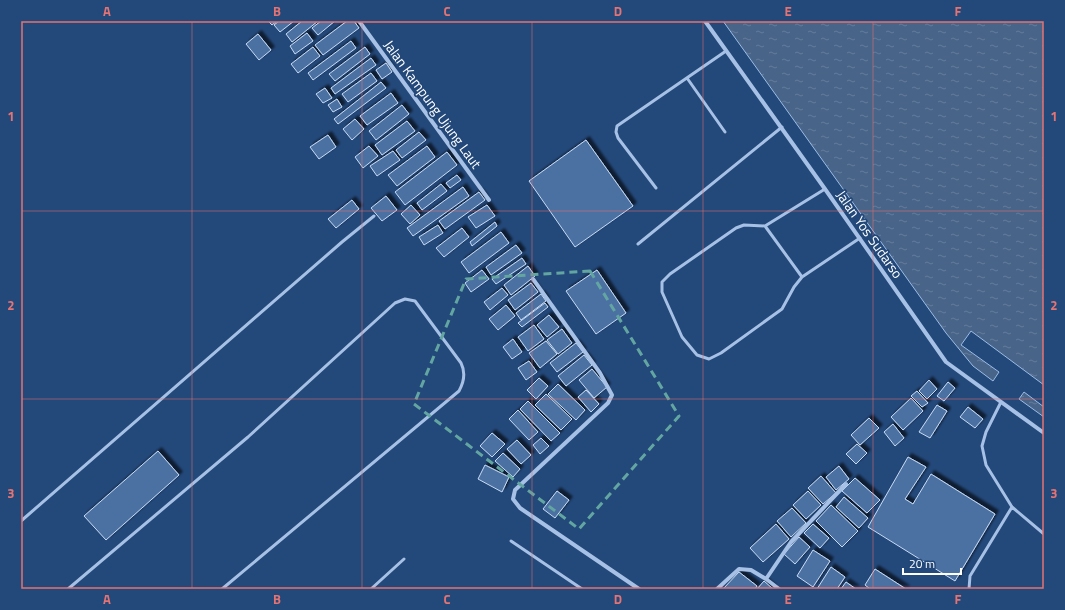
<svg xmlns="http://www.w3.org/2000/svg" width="1065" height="610" viewBox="0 0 1065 610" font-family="'Titillium Web',sans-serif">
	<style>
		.water { fill: url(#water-ripples); stroke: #9abce6 }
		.building { fill: #4b71a3; stroke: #c8dbf4; filter: url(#shadow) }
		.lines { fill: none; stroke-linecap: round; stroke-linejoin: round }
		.service { stroke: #a6c1e5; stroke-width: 3 }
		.minor { stroke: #a6c1e5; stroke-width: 4 }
		.marked { fill: none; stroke: #63a6a1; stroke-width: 3; stroke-dasharray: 8 5; stroke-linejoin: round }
		.grid { fill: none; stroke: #e47373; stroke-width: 1; stroke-opacity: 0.55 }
		.labels { text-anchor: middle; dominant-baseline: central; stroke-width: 3.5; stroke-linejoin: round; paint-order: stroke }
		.street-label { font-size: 14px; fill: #fff; stroke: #23487a }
		.neatline { fill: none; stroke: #e47373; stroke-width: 1.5 }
		.grid-label { font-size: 13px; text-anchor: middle; font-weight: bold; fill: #e47373 }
	</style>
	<defs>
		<pattern id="water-ripples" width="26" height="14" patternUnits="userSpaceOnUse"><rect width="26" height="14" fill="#496489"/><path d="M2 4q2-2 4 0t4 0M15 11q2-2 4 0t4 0" fill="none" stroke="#647b9b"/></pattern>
		<filter id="shadow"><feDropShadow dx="3.5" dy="-3.5" stdDeviation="1" flood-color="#0009"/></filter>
	</defs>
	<rect width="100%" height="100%" fill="#23487a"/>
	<path class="water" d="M723,21H1044V385L971,331L961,345L999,372L993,381L973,366L946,333Z
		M1024,392L1044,407V417L1019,399Z"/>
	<path class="building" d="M268,21H277L272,25Z
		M279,21H294L280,32L274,25Z
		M302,21H318L292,42L286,34Z
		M321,21H335L318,35L312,28Z
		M347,21H354L359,28L323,55L315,45Z
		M307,33L313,41L295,54L290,46Z
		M258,34L271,50L259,60L246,44Z
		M351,41L356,48L313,80L308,73Z
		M313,47L320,56L298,73L291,64Z
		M365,47L370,54L335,81L329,74Z
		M371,58L376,65L335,94L331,88Z
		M386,63L392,72L382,79L376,70Z
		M371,73L377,81L348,102L342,94Z
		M381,82L386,88L338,124L334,119Z
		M325,88L332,98L323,103L316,94Z
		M391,93L398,103L367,125L360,116Z
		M337,99L342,107L333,112L328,105Z
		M402,105L409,114L376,140L369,131Z
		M355,119L364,129L352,140L343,129Z
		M407,121L415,131L382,155L375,145Z
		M419,132L426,140L402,158L396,150Z
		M328,135L336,147L319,159L310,147Z
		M586,140L633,206L575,247L529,181Z
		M369,146L378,156L363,168L355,157Z
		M427,146L435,157L397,186L388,175Z
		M393,151L400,160L377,176L370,166Z
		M447,152L457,165L405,205L395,192Z
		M457,175L461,180L450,188L446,183Z
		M441,184L447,191L422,210L417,203Z
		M463,187L469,196L413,236L407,228Z
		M479,192L485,200L445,229L439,221Z
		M386,196L397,210L382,221L371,208Z
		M352,200L359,209L336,228L328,219Z
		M411,205L420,215L410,224L401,214Z
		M487,205L495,216L476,228L468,217Z
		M495,222L497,226L472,246L470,242Z
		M438,225L443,233L424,245L419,237Z
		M462,228L469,237L444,257L436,248Z
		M501,232L509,243L469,273L461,262Z
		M516,245L522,253L491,275L486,267Z
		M522,258L526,264L496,284L492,279Z
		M528,266L535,276L511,295L504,285Z
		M482,270L489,279L471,292L465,283Z
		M597,270L626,313L596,334L566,291Z
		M531,283L538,292L515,310L508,300Z
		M502,288L508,295L490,310L484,302Z
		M541,294L546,301L521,320L516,313Z
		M545,303L548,307L522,327L518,323Z
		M506,305L515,316L498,330L489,319Z
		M549,315L559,327L547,337L537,325Z
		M534,325L544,339L528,351L518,337Z
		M562,329L572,343L558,354L547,340Z
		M513,339L522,352L512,359L503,347Z
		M546,341L557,354L540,368L529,353Z
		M576,343L583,352L557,372L550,363Z
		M584,355L592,365L566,386L558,376Z
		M529,361L537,372L526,380L518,368Z
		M592,369L607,387L594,398L579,380Z
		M539,378L548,386L536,399L527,390Z
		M929,380L937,389L927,399L919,391Z
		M948,382L955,388L944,401L937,396Z
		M558,384L585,410L576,420L548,394Z
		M586,390L599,404L591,412L578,397Z
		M917,391L928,403L922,407L911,396Z
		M546,394L572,419L561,430L535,405Z
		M911,398L923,411L903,430L891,417Z
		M528,401L560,433L551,441L520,409Z
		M937,405L947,411L930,438L919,432Z
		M968,407L983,419L975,428L960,417Z
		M518,410L538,432L529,440L509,419Z
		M869,418L879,428L860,445L851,435Z
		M893,424L904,438L895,446L884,432Z
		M492,433L505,444L492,457L480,446Z
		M541,438L549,446L540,454L533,445Z
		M517,440L531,455L521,464L507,449Z
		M857,444L867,453L856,464L846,454Z
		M158,451L179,475L106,540L84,516Z
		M503,453L520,469L513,477L495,461Z
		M908,457L926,467L905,499L913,504L931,474L995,514L955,581L868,527Z
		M485,465L509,477L502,492L478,479Z
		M839,466L849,479L836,490L826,477Z
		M821,476L836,493L823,504L808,488Z
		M855,478L880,500L867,513L842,491Z
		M557,491L569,500L555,518L543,509Z
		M808,491L821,505L806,519L793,505Z
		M844,497L868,518L859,528L836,507Z
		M831,505L858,531L842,547L816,521Z
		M792,508L806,523L791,537L777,521Z
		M776,524L789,539L763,562L750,548Z
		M813,524L829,538L820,548L804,533Z
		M799,537L810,547L795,564L784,554Z
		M813,550L830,561L813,587L797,576Z
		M831,567L845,577L837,589H817Z
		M875,569L906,589H870L865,585Z
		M739,572L757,586L755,589H723Z
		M764,581L773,589H757Z
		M846,582L856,589H841Z"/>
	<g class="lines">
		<path class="service" d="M687,78L725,132
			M656,188L618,138L616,132L617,126L726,51
			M825,189L765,226L744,225L736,228L670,274L662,282V292L682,337L697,355L709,359L721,353L782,309L794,287L802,277L860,238
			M765,226L802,277
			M638,244L782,127
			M1001,402L986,432L982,446L986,465L1012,507L1044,534
			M21,521L342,242L374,216
			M511,541L582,589
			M68,589L248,437L395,303L405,299L415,301L461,363C466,373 464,382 459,391L222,589
			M371,589L404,559
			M969,589L970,576L1012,507"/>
		<path class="minor" d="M359,21L489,200
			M705,21L825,189L946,362L1044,433
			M533,279L600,373L612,395L608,403L515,490L513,499L520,508L639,589
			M717,589L739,569L751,570L766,579
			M779,589L766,579L791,542L846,484"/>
	</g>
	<path class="marked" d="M590,271L679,416L579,529L414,404L466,279Z"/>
	<path class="grid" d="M192,21V589M362,21V589M532,21V589M703,21V589M873,21V589M21,211H1044M21,399H1044"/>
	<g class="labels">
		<g class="street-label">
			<text transform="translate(433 104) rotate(54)">Jalan Kampung Ujung Laut</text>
			<text transform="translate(870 234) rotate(55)">Jalan Yos Sudarso</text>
		</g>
	</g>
	<rect width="1065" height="610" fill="none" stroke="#23487a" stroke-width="44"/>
	<path d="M903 568v6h58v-6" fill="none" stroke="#ffffff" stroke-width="2"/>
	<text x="909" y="568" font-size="12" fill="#ffffff" stroke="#23487a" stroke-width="3" paint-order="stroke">20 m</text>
	<rect x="22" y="22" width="1021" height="566" class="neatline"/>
	<g class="grid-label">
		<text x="107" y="16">A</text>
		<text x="277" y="16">B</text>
		<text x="447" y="16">C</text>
		<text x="618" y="16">D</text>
		<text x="788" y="16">E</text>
		<text x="958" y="16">F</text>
		<text x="11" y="121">1</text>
		<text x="1054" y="121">1</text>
		<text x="11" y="310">2</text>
		<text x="1054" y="310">2</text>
		<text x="11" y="498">3</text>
		<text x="1054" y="498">3</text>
		<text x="107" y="604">A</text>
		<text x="277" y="604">B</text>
		<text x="447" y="604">C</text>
		<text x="618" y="604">D</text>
		<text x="788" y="604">E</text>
		<text x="958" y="604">F</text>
	</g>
</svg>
